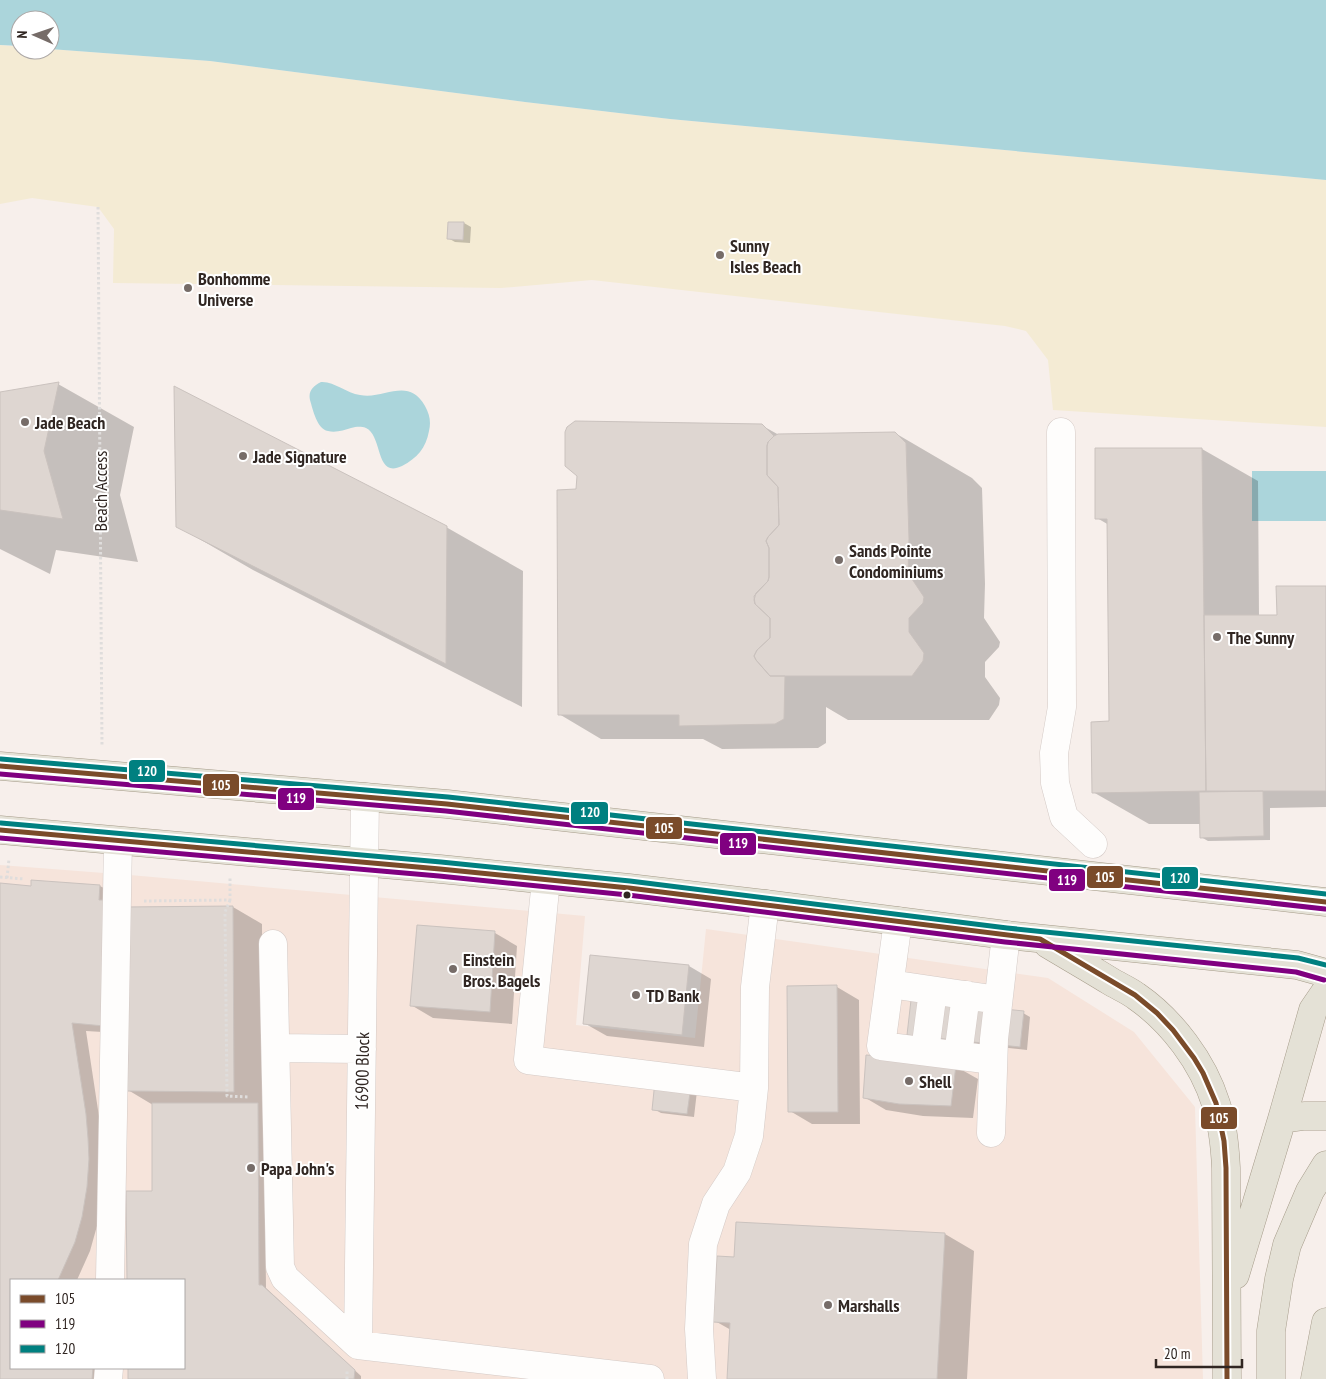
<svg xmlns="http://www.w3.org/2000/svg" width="1326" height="1379" viewBox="0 0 1326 1379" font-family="'PT Sans Narrow',sans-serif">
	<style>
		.built { fill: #f6e4db; fill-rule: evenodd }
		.sand { fill: #f4ebd4 }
		.water { fill: #abd5db }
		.shadow { fill: #0003 }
		.building { fill: #ded6d1; stroke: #cac2be }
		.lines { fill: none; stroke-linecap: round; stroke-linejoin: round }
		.minor-casing { stroke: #d4cac6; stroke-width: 29 }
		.major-casing { stroke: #a69c8a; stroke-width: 29 }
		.path { stroke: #dfdddc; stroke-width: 3; stroke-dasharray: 2.5 2.5; stroke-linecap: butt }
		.minor { stroke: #fefdfc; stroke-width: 28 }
		.major { stroke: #e4e1d6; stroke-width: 28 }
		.bus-1-casing { stroke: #fff; stroke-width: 9 }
		.bus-2-casing { stroke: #fff; stroke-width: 9 }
		.bus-3-casing { stroke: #fff; stroke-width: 9 }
		.bus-1 { stroke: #7a4b2a; stroke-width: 5 }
		.bus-2 { stroke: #800080; stroke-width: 5 }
		.bus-3 { stroke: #008080; stroke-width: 5 }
		.poi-dot { fill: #766c68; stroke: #fff; stroke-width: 2 }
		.bus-dot { fill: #302622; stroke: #fff; stroke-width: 2 }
		.labels { text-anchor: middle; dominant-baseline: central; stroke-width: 4; stroke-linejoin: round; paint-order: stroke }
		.poi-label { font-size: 18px; font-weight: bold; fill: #302622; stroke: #fff; text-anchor: start }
		.street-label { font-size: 18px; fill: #302622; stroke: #fff }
		.line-badge { stroke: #fff; stroke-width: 2 }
		.badge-label { font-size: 14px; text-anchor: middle; font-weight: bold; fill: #fff }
	</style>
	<rect width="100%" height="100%" fill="#f7efeb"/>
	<path class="built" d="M0,865L130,875L585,916L576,1025L695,1038L706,929L1048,978L1134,1032L1195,1107L1203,1379H0ZM11,1280H184V1368H11Z"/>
	<path class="sand" d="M0,45L20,47V50H50V49L210,61L525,102L670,119L1326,180V427L1053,410L1048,360L1026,331L1005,326L592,280L501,288L113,283L114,229L98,207L32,198L0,204Z"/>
	<path class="water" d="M0,0H1326V180L670,119L525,102L210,61L50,49V20H20V46L0,45Z
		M321,382C334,381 346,393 360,395C384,400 408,376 425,406C430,415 431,422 429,431C426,448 417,458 402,466C375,479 383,436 366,428C360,426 356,427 351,428C344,430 336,433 328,431C317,429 313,410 310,400C308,391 313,386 321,382Z
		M1252,471H1326V521H1252Z"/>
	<path class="shadow" d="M449,223H464L471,227L470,243L455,242L448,238Z
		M58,384L134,427L120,495L138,562L56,550L50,574L0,549V393Z
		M761,425L779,435L895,433L972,478L982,488L985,584L984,618L1000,642L999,647L985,662V677L1000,698L999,705L989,720H848L826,707V743L818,748L722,749L703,739H601L559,714L577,490Z
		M1202,449L1258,481L1259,616H1278L1326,587V807L1270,808V840L1208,841L1201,837V824H1149L1093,792L1110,722L1109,525L1097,518Z
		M177,526L446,527L523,571L522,707L253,570Z
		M0,885L32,887L100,886L115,894L119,1033L86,1031L100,1123L101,1196L97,1226L90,1251L77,1280H11V1368H97L107,1379H0Z
		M233,907L262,924L263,1108H264L266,1288L361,1376V1379H129V1368H184V1280H128L127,1192H154L153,1105L128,1090Z
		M495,933L517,946L512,1024L433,1018L411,1005Z
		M689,966L711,979L704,1047L607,1036L584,1023Z
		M837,987L859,1000L860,1124H812L790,1111Z
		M1023,1013L1030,1017L1027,1050L915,1038L908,1034Z
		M955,1066L978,1079L973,1118L923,1116L886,1110L864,1097Z
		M656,1083L697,1091L694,1117L661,1113L654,1109Z
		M945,1234L974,1251L967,1379H728L731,1330L715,1321Z"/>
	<path class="building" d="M448,222H464L463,240L447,239Z
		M59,382L44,451L63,519L0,510V392Z
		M174,386L447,526L446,664L176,527Z
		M575,421L762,424L774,436L768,442L767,446V475L778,487L779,525L768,537L766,541L769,548V577L768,581L756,593L754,600L755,604L770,618V638L757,650L754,656L756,660L770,676H785L784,719L775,724L679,726V715H558L557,490L576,489L577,476L565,466V432L567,427Z
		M895,432L906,443L909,539L908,573L924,597L923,603L909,618V632L924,653L923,661L912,676H770L756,660L754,656L757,650L770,638V618L755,604L754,596L768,581L769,577V548L766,541L768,537L779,525L778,487L767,475V446L768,442L774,436L778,434Z
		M1095,448H1202L1206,791L1092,793L1091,722L1109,721L1107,519H1095Z
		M1276,586H1326V791H1206L1204,615H1277Z
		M1263,791L1264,836L1200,838L1199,792Z
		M31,880L100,885L99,900H104V1026L72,1023L86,1114L88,1138L89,1159L87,1187L82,1217L75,1242L58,1280H11V1368H93L92,1379H0V883L31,886Z
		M233,906L234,1092L126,1091L128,1056L125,907Z
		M417,925L495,931L490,1012L410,1006Z
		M590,955L689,965L682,1035L583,1024Z
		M837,985L838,1112H788L787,986Z
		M911,1000L1024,1011L1020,1047L907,1035Z
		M866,1055L907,1058L956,1065L951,1106L899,1104L863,1098Z
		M655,1081L691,1086L687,1114L652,1110Z
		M152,1103H258L259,1285H262L355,1370L354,1379H128V1368H184V1280H127L126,1191H152Z
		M736,1222L945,1233L937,1379H727L730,1323L713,1322L717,1256L734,1257Z"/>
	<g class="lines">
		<g class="minor-casing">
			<path id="minor" d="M1061,432L1062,707L1054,753L1055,783L1064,817L1093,844
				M546,880L528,1060L754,1088
				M898,921L881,1046L993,1060
				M273,944L280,1267L285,1278L358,1345L650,1379
				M890,984L998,1000
				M276,1048L362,1049
				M925,1051L933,991
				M958,1055L966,995
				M991,1133L994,1039L1006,935
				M110,1280L118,841
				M358,1345L365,797
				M108,1379L109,1368
				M702,1379L699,1329L703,1244L716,1204L737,1172L749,1136L754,1088L755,987L765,904"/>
		</g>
		<g class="major-casing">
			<path id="major" d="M0,766L447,804L1326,902
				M0,830L440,869L629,888L765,904L1006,935L1297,965L1326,973
				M1048,944C1068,956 1089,968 1110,981C1118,986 1128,990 1136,996C1172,1021 1203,1062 1216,1104C1223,1125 1225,1147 1226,1168L1227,1379
				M1282,1119L1304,1116H1326
				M1235,1275L1282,1119L1313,1010L1326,991
				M1271,1379V1331L1279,1279L1287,1245L1310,1191L1326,1165
				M1315,1379L1326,1322"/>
		</g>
		<path class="path" d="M98,207L102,747
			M0,877L24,879
			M7,878L9,859
			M230,900L225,912L227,1096L248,1097
			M144,901L230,900V877
			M347,1379V1369"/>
		<use href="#minor" class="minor"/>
		<use href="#major" class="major"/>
		<g class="bus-1-casing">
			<path id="bus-1" d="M0,766L447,804L1326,902
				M0,830L440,869L629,888L1040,939L1135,995L1157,1013L1173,1030L1194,1058L1203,1073L1216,1103L1224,1141L1226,1168L1227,1379"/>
		</g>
		<g class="bus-2-casing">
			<path id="bus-2" d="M0,774L446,811L1325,909
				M0,838L439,876L628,895L1005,942L1296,972L1324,980"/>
		</g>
		<g class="bus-3-casing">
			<path id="bus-3" d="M1,759L448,797L1326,894
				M1,823L441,862L630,881L1007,928L1298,958L1326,965"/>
		</g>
		<use href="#bus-1" class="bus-1"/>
		<use href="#bus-2" class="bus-2"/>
		<use href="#bus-3" class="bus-3"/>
	</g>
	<g class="poi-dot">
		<circle cx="720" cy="255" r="5"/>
		<circle cx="188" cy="288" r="5"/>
		<circle cx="25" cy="422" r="5"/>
		<circle cx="243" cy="456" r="5"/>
		<circle cx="839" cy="560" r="5"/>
		<circle cx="1217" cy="637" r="5"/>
		<circle cx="453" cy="969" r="5"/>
		<circle cx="636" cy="995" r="5"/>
		<circle cx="909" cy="1081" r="5"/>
		<circle cx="251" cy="1168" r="5"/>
		<circle cx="828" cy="1305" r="5"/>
	</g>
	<circle class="bus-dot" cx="627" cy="895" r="4.5"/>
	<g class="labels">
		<g class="poi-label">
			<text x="730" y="245">Sunny<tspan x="730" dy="21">Isles Beach</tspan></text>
			<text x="198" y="278">Bonhomme<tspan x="198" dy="21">Universe</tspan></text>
			<text x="35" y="422">Jade Beach</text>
			<text x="253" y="456">Jade Signature</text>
			<text x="849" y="550">Sands Pointe<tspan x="849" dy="21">Condominiums</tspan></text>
			<text x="1227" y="637">The Sunny</text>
			<text x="463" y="959">Einstein<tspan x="463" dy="21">Bros. Bagels</tspan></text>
			<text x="646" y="995">TD Bank</text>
			<text x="919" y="1081">Shell</text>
			<text x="261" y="1168">Papa John's</text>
			<text x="838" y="1305">Marshalls</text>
		</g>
		<g class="street-label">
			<text transform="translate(100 491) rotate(-90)">Beach Access</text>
			<text transform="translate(362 1071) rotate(-89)">16900 Block</text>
		</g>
	</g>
	<g class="line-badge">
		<rect x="128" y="759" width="38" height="24" rx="5" fill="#008080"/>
		<rect x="202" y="773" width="38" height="24" rx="5" fill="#7a4b2a"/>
		<rect x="277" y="787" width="38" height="24" rx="5" fill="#800080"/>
		<rect x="570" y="801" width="39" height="24" rx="5" fill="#008080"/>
		<rect x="645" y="816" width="38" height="24" rx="5" fill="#7a4b2a"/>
		<rect x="719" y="832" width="38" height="24" rx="5" fill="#800080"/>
		<rect x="1086" y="865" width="38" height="24" rx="5" fill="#7a4b2a"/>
		<rect x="1161" y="866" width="38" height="24" rx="5" fill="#008080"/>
		<rect x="1048" y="868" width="38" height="24" rx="5" fill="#800080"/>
		<rect x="1200" y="1106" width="38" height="24" rx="5" fill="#7a4b2a"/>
	</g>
	<g class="badge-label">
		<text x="147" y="776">120</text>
		<text x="221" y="790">105</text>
		<text x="296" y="803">119</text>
		<text x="590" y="817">120</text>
		<text x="664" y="833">105</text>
		<text x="738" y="848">119</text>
		<text x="1105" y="882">105</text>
		<text x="1180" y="883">120</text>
		<text x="1067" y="885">119</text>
		<text x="1219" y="1123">105</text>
	</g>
	<rect x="10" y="1279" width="175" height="90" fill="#ffffff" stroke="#aca8a7"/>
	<rect x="20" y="1295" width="25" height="8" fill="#7a4b2a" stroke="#aca8a7"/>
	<text x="55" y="1304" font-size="15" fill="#302622">105</text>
	<rect x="20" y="1320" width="25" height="8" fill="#800080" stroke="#aca8a7"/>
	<text x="55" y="1329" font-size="15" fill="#302622">119</text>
	<rect x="20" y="1345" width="25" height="8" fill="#008080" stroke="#aca8a7"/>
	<text x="55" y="1354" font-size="15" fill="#302622">120</text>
	<g transform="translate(35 35) rotate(272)"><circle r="24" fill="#ffffff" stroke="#aca8a7"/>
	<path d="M0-4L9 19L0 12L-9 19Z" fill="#766c68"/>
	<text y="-8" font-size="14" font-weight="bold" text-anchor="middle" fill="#302622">N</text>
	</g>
	<path d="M1156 1359v8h86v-8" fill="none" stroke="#302622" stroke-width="2.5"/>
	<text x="1164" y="1359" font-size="15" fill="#302622" stroke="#ffffff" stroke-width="4" paint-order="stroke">20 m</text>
</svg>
